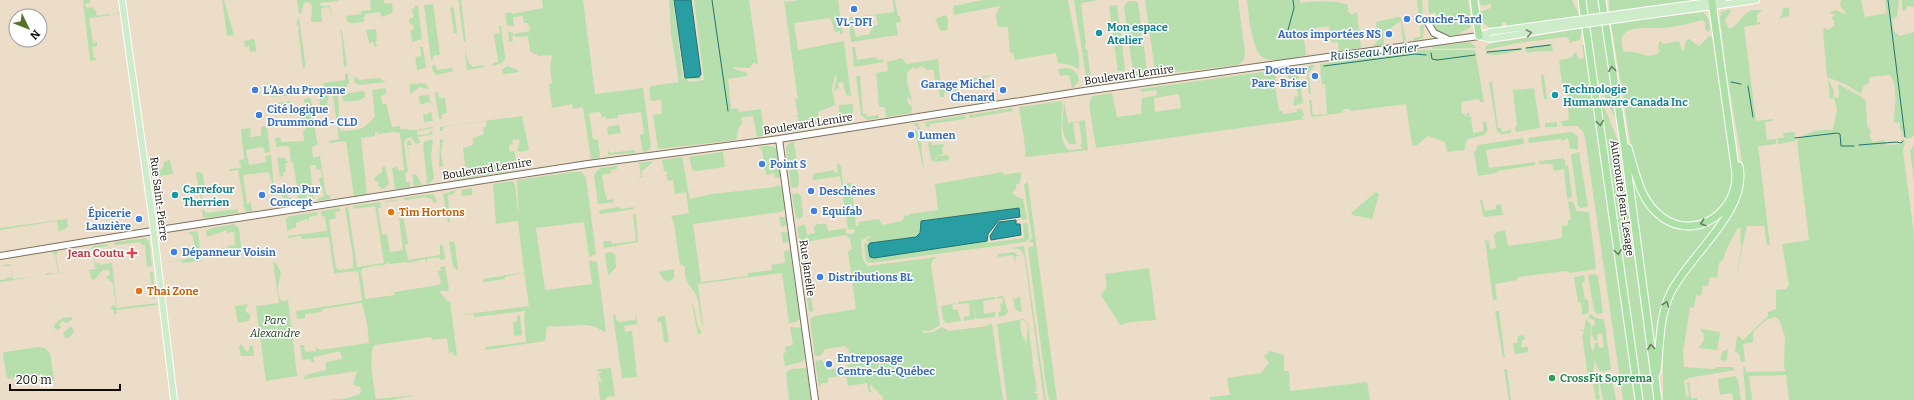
<svg xmlns="http://www.w3.org/2000/svg" width="1914" height="400" viewBox="0 0 1914 400" font-family="Bitter,serif">
	<style>
		.green { fill: #b6dfad; fill-rule: evenodd }
		.water { fill: #289da2; stroke: #217273 }
		.lines { fill: none; stroke-linecap: round; stroke-linejoin: round }
		.stream { stroke: #217273; stroke-width: 1 }
		.secondary-casing { stroke: #7d705c; stroke-width: 8 }
		.primary-casing { stroke: #fff; stroke-width: 8 }
		.highway-casing { stroke: #fff; stroke-width: 9 }
		.secondary { stroke: #fff; stroke-width: 6 }
		.primary { stroke: #ceecca; stroke-width: 6 }
		.highway { stroke: #ade0a7; stroke-width: 7 }
		.primary-bridge-casing { stroke: #fff; stroke-width: 8; stroke-linecap: butt }
		.primary-bridge { stroke: #ceecca; stroke-width: 6 }
		.oneway { stroke: #798872 }
		.oneway2 { stroke: #67815f }
		.shop-dot { fill: #3f7fe0; stroke: #fff; stroke-width: 1.5 }
		.culture-dot { fill: #0f9aa8; stroke: #fff; stroke-width: 1.5 }
		.food-dot { fill: #e8710a; stroke: #fff; stroke-width: 1.5 }
		.health-dot { fill: #e0444e; stroke: #fff; stroke-width: 1.5 }
		.leisure-dot { fill: #2e9e5b; stroke: #fff; stroke-width: 1.5 }
		.labels { text-anchor: middle; dominant-baseline: central; stroke-width: 3; stroke-linejoin: round; paint-order: stroke }
		.shop-label { font-size: 11px; font-weight: bold; fill: #366cbe; stroke: #fff; text-anchor: start }
		.culture-label { font-size: 11px; font-weight: bold; fill: #0d838f; stroke: #fff; text-anchor: start }
		.street-label { font-size: 11px; fill: #110d06; stroke: #fff }
		.food-label { font-size: 11px; font-weight: bold; fill: #c56008; stroke: #fff; text-anchor: start }
		.health-label { font-size: 11px; font-weight: bold; fill: #be3a42; stroke: #fff; text-anchor: end }
		.park-label { font-size: 11px; font-style: italic; fill: #15370e; stroke: #fff }
		.leisure-label { font-size: 11px; font-weight: bold; fill: #27864d; stroke: #fff; text-anchor: start }
		.water-label { font-size: 12px; font-style: italic; fill: #003436; stroke: #fff }
	</style>
	<rect width="100%" height="100%" fill="#ebddc7"/>
	<path class="green" d="M83,0H90V3L85,4L86,8L94,7L93,9H95L97,16L108,14L109,12V15L117,14L118,11L119,14L89,18L93,43L97,42V46L92,47L94,58H96V60L90,61Z
		M222,0H224L234,35L227,36Z
		M297,0H338V1L320,3L321,6H330L332,20L329,7L321,8L322,22H311L312,5L308,2L304,3L301,14H299Z
		M370,0H384L385,4L392,3L393,11L390,14L381,17L380,12L365,14V17H363L365,21C359,23 352,25 347,21L346,16L361,14V11L371,10Z
		M458,0H461L466,41L464,42L459,5H460Z
		M542,0H583L595,94L643,88L651,146L649,150L645,152L642,150L640,135L644,134L641,112L618,115V118L606,119L605,116L602,118L600,112L589,113L593,139L598,140L600,156L599,158L591,159L583,107L573,109L572,104L552,108L549,84L552,83L550,67L552,55L537,56V54H533V52H530L528,36L515,37V35L512,36L513,41L509,42L508,31L514,34L530,31L528,23H524L523,16L513,17L514,26H507L505,13L511,12L512,14L543,8Z
		M669,0H673L683,77L680,80L686,77H699L701,74L700,79H687L689,82L704,80L694,0H749L758,64L753,63L750,68L734,67V69L748,73L747,76L728,79L731,109L737,108L739,112L761,109L764,132L775,131L773,134L757,137L753,116L741,117L742,123L738,129L737,138L735,140L658,149L653,115L662,114L661,100L651,101L649,88L651,86L679,82L671,34Z
		M784,0L786,2L799,0H838L843,34H840V31L835,32L831,19L829,18L794,23L798,50L844,41L851,96L846,95L843,82L838,83L839,88L836,89L835,92L834,91L837,77L835,75L832,89L835,105L818,112L820,127L785,133L781,130L799,127L798,116L791,117L798,115L795,97L798,100Z
		M893,0H895L898,16H900L901,22L896,23L898,35L851,42L849,25H853L856,37L870,34L872,26L878,25L876,15L853,18L854,21H849L848,18L894,12Z
		M983,0H1068L1079,57V69L1070,65L1058,63L1056,53L1015,60L1013,52L1010,53L1008,27H998L996,15L1000,6L954,15L953,6Z
		M1074,0H1099L1081,3L1086,44L1085,45V49H1087L1091,79H1094L1093,85L1089,82L1086,77Z
		M1145,0H1238L1245,52L1244,60L1237,65L1153,75L1151,71L1155,70Z
		M1247,0H1300V3C1315,1 1336,0 1348,5L1347,6L1349,9L1347,11L1352,15L1356,12L1357,13L1361,48L1339,51L1338,42L1332,43L1329,26L1315,28V31L1303,33L1306,55C1295,57 1277,63 1266,59C1251,55 1249,14 1247,0Z
		M1417,0H1422L1423,17H1419Z
		M1428,0H1468L1472,22L1470,28L1456,35H1441L1431,26L1429,18L1436,17V13H1429Z
		M1479,0H1572L1580,17L1507,26L1506,22L1502,23V27L1490,28L1483,23L1480,13L1482,11L1491,8V4L1481,6Z
		M1586,0H1599L1601,14L1588,16Z
		M1609,0H1696L1609,12Z
		M1841,0H1861L1865,17L1887,13L1885,0H1899L1897,17L1892,19L1894,32L1900,36L1914,32V136L1908,139L1904,137L1900,128V123L1894,122C1894,107 1899,87 1890,75L1869,77V83L1863,86L1861,94L1847,85L1827,77L1823,31L1825,28L1828,30L1834,26V20L1831,19L1835,14H1830L1831,12L1836,10L1844,14L1846,13L1840,6Z
		M1902,0H1914V7L1908,6L1904,11L1902,8Z
		M1128,1H1135L1138,3L1147,70L1144,78L1137,79L1133,72L1124,6Z
		M433,4L440,55L433,56V60H431L424,5Z
		M1117,5L1122,41L1120,38L1115,39L1114,42L1109,6Z
		M415,6H418L422,39L412,42L411,33L409,32L414,29V27L409,22L410,18H413L414,15L411,9L415,8Z
		M450,6L454,9L457,33H454Z
		M1795,7L1789,8L1790,15L1779,19L1782,14L1783,8Z
		M1730,9L1731,11L1725,20L1729,29C1738,26 1741,15 1750,11C1755,9 1758,11 1763,10L1757,14V23L1760,22V24L1744,27L1756,121L1773,119V121L1765,122L1767,140L1776,139V144L1758,146L1770,245H1767L1764,226H1747L1735,282L1742,244L1740,243L1741,227L1737,229L1726,251L1723,260L1719,263L1717,278L1710,277L1708,286H1703L1701,296L1696,295L1694,308L1690,307L1683,352L1684,367L1713,369L1717,367H1733L1735,370L1688,378V379L1684,380L1686,397L1689,396L1687,382H1689L1691,398H1697V400H1663V345L1665,322L1669,304L1678,286L1737,206L1744,183L1742,161L1726,70L1720,19L1721,12Z
		M1703,12C1709,17 1709,22 1710,29L1708,32L1705,29V22L1702,20C1688,24 1675,27 1661,28C1650,29 1636,26 1626,32C1620,36 1621,45 1624,52C1627,52 1630,51 1633,52C1643,54 1653,60 1660,51L1658,47L1660,40L1663,44L1679,41L1682,51L1684,50L1686,40L1689,39L1699,46L1709,36L1712,37L1733,180C1730,198 1720,213 1703,220C1638,243 1629,134 1623,94L1627,92L1626,89L1622,90L1611,23Z
		M945,15L948,18V29L944,31L940,30L935,19Z
		M1398,17H1401L1406,41L1403,42L1401,22C1394,23 1393,29 1387,30C1386,30 1384,30 1383,31L1384,45L1373,46L1378,40L1376,22Z
		M298,18H299L305,61V67L303,68L298,28H299V26H295L298,25L296,22L298,21Z
		M501,25L505,58L502,63L493,66V63L498,62L494,34L500,33L499,26Z
		M1424,25L1423,38L1413,41L1414,38L1421,36L1420,26Z
		M1602,25L1615,116V118L1600,85L1595,70L1590,26Z
		M1582,28L1580,40L1569,43V39L1565,37L1518,43L1485,50L1486,46L1497,40L1507,41Z
		M376,29L377,41L375,42L377,46L375,47L373,42L370,43V45L366,30Z
		M342,30L347,66L344,67L341,32L339,31Z
		M252,39L255,40L256,51L250,52L249,46L245,47L244,41Z
		M1122,42L1125,70L1118,71L1114,44H1120Z
		M1470,42L1477,48L1433,49L1432,47Z
		M1552,44L1553,51C1544,52 1538,50 1529,53L1525,50L1527,47Z
		M1584,44L1635,400H1623L1585,137L1583,132L1578,126H1562L1561,121L1569,120L1567,92H1563L1559,60L1571,58L1576,51L1578,59L1584,58L1582,46Z
		M420,47H423L426,68L417,70L415,57L421,56Z
		M852,47H855L857,60L876,57L877,60L883,59V62L854,67Z
		M1522,48V50L1498,55L1485,54L1488,51Z
		M1421,50H1475L1484,102H1480L1479,99L1461,102L1462,113H1464L1465,116H1467V113H1470L1469,117H1471L1473,133L1483,131V121L1485,122V120L1488,130L1484,135L1468,139L1465,144V150L1447,152L1445,142L1428,136L1417,145L1412,146L1406,104L1351,111L1349,109H1344L1342,113L1311,117L1309,100H1311L1313,115L1327,114L1325,84H1323V89L1321,75L1316,74L1321,73L1320,64Z
		M465,53H466L468,62L473,67L483,65L484,67L467,70Z
		M902,58L906,64L938,59L941,88L957,86L959,102L956,103L953,92L944,93V97H940L939,88H935L937,86L936,82H935L934,70H927L922,66L915,69L914,67L907,72V82L912,101L907,97L908,103L912,107L911,113L886,117L885,107H879L876,73L888,71L887,62Z
		M435,65L437,70L452,68L453,71L437,75L433,71L432,66Z
		M1314,65V67L1308,73L1311,93L1309,95L1306,68L1307,66Z
		M507,66L518,70L519,72L503,74L502,70Z
		M1297,67L1303,103L1293,106L1295,95L1296,97L1298,96L1295,78H1288V71L1284,74L1281,70Z
		M1066,68C1073,68 1079,73 1079,81L1073,88H1072L1069,75L1060,76L1058,69Z
		M1277,70V73H1275L1276,81H1278L1279,85L1275,86L1279,111H1282L1283,114L1297,112V109H1302L1304,115L1301,118L1305,119L1096,148L1089,104L1092,96L1112,93L1117,117L1141,114L1142,98L1157,95L1156,90L1141,92L1140,89ZM1179,94L1181,108L1155,112L1154,98Z
		M1124,71H1126V75L1129,74L1130,78L1128,80L1117,81L1116,76H1119L1118,72L1121,73Z
		M345,73L348,74L349,83L346,87L325,90L323,83L345,80Z
		M1542,74L1544,76L1547,99H1544L1541,78Z
		M992,75L982,79L985,94L982,86L966,87L965,85H963L962,80Z
		M856,76H860L863,114H866L867,117L878,115L879,118L868,120L861,115Z
		M354,77L358,78L359,80L379,78L386,82L359,85L355,83Z
		M1111,77L1110,83L1102,84L1099,78Z
		M1828,79L1834,91V96L1836,98L1839,97L1838,84L1862,97L1866,102L1867,126L1871,130L1870,136L1872,142L1883,140L1887,145L1900,144L1903,139L1905,142L1903,151L1914,234V400H1789L1786,375L1749,376L1752,400H1746L1743,367H1745L1746,372L1786,371L1784,367L1785,335H1784L1780,321L1774,316V318L1767,319L1753,332V342L1743,344L1745,361L1741,362L1739,354L1735,351L1737,337L1739,336L1743,340L1768,316V312L1776,309V290L1786,289L1789,285L1782,244L1809,240L1797,141C1805,131 1821,129 1833,130L1837,109L1834,98L1830,99Z
		M1494,81L1492,83L1498,128H1501L1502,132L1510,130L1511,128V133L1501,134L1497,131L1489,82Z
		M267,83H270L271,90L299,87L300,92L297,89H293L294,95L272,97L269,95Z
		M422,83L426,84L429,89L420,87L410,94V84Z
		M312,85L313,89L319,88L318,91L301,92L300,87Z
		M385,88L386,94L381,96L383,105L386,103L392,127L400,126V129L416,130L432,127L433,128L417,131V135L428,134L432,131L433,134L418,137L420,143L416,144L411,137L406,139L404,143L408,172L405,173L406,182H410V187L395,189L392,168L397,167L399,171L404,170L400,133L395,132L378,134L377,132H375V136L361,138L367,194L354,196L346,141L329,143V141L339,139L333,95L338,94L340,131C357,130 364,131 375,116L372,90Z
		M1534,88L1540,128L1516,132L1515,127L1517,126L1513,90Z
		M364,91L365,97C360,101 348,103 343,100L342,94Z
		M438,92L439,98H445L447,113L442,114V119H439L435,93Z
		M1599,94L1618,141L1654,400H1643Z
		M329,95L327,105L320,106L319,97Z
		M429,95L431,105L429,102L420,105L419,96Z
		M309,98L311,100L317,142L319,144L312,147L313,158L320,156L326,195H330V199L318,201V198L324,197L323,189H321L319,178L322,177L321,170L316,169V165H310L314,202L310,203V195L307,191L306,203L296,205L298,192L293,162H291L289,146L276,147L275,138L280,137L281,142L304,141L303,131L305,130V128H302L299,108L305,107L304,99Z
		M1064,100L1068,123L1085,120L1088,150L1025,157C1027,150 1020,117 1019,107L1062,101C1064,114 1056,140 1069,150L1082,149L1080,144L1082,143L1079,122L1073,123L1076,144H1070C1058,133 1064,114 1064,100Z
		M290,101L291,108L275,111V113L271,114V107L273,104Z
		M853,104V119L849,123L839,125V105Z
		M1012,108L1013,111L970,118L969,115L972,114L974,116L975,114L1005,109L1007,111V109Z
		M431,111L433,121L424,122L423,115L428,114Z
		M965,115V119L929,124V127H926L925,122Z
		M522,116L529,150L520,152L517,150L520,141L518,139L512,140L513,144L509,145L510,152L514,151L515,153L517,170L462,179L461,175L468,173L467,166H461L465,165L463,148L473,145V138L484,134L483,127H486V121L443,127V131H440V127Z
		M1557,122V127H1545V123Z
		M914,123H918L919,125L924,172L915,131L918,130L917,126H915Z
		M619,125L621,133L608,135L607,127Z
		M267,126L270,152L265,153L263,147L246,150L249,165L266,162L265,156L271,155L274,191L272,188H269L268,185L272,184L269,172L243,175L247,204L251,203L252,211L246,212L243,205L244,204L238,170L230,171L229,169L241,168L239,160L244,159L241,129L251,128L250,137L261,136V127Z
		M1571,132L1578,136V149H1570L1568,138L1562,141L1563,151L1561,139L1529,143L1528,138Z
		M1792,132L1795,133V141L1778,144L1777,138H1784L1783,133Z
		M1523,138L1524,144L1486,150L1489,168L1535,162V165L1497,171V173L1478,176L1474,153L1478,145Z
		M440,139L443,140L441,153L443,166L439,167Z
		M429,140H433L431,156L434,178L431,182L426,184L427,179L423,146L424,142Z
		M408,141L410,140L412,145H408L412,175L416,174L422,185L414,186L407,143Z
		M792,142H797L794,143L797,162L788,163L786,149L787,145Z
		M931,142L932,145L943,144L945,147H942L943,154L937,156L934,162L931,159L928,143Z
		M1914,144V183L1910,151Z
		M765,146L775,147L777,151L781,177L775,178L774,173L766,175L762,150L758,147Z
		M635,147V153L608,155V150L610,153L635,150Z
		M723,152L725,167L696,171L692,170L689,157Z
		M1579,152L1588,206L1581,208L1578,206L1571,155Z
		M948,155L949,160L935,162L938,156Z
		M277,157L285,158L288,163H285L286,172H283V176L280,177Z
		M682,157L690,199L712,194L775,187L777,185L782,187L785,209L781,212L693,224L701,282L748,276V273L772,270L771,265L785,263L784,251L790,250L800,319L796,322L789,323L782,273L698,284L703,325H702L698,300L695,293L688,283L685,276V267L681,264L680,266L674,223L671,216L689,213L686,192L675,194L673,180L668,181L667,176H664L667,175V171H664L662,160Z
		M1539,158L1541,161L1564,158L1566,166H1568L1572,197L1567,199L1564,169L1554,171L1552,164H1540Z
		M170,160L173,174L150,177L149,165L155,164L156,168L159,170L162,169L165,161Z
		M654,161L642,171V177H637L641,176L639,163Z
		M838,163L841,167L843,184L851,183L856,226H858L859,222L879,219L882,225L902,221L905,215L908,216L910,214L938,210L935,184L1003,172L1004,175L1021,172L1020,183L1016,185V189L1012,193L1017,197L1023,199L1027,219L1022,220L1018,208L920,223L919,235L871,258L987,241L989,243L1024,238L1023,223H1026L1028,224L1029,239L1025,242L870,263L866,261L864,244L865,242L868,244L869,243L866,240L871,237L870,236L861,240L863,260L868,266L937,257L932,261L931,265L940,325L932,330L923,331V333L933,332L942,327L949,331L988,326V324H992L1003,400H883V397L870,384L871,392L869,393L867,383L848,386L846,375L828,378V383H822L819,387L815,361L822,360L827,370L848,367C851,361 851,350 845,346L825,349L821,356H815L810,319L814,316L856,309L848,252L852,249L850,239L846,235L805,242L804,244L800,243L797,227L805,224L807,235L815,233L814,227L817,224H826L828,231L846,228V233L852,234L855,232V230L848,229L840,176L813,180V174L834,170L835,173L838,172L837,164Z
		M385,166L389,183L385,188L382,189L378,186L379,181L376,182L374,178L382,172V167Z
		M617,166V169L611,170L612,173L602,175L605,194H606L607,200L613,199L614,202L598,204L594,176L596,172L601,168Z
		M1630,166L1657,217L1702,226L1737,194L1718,222L1674,281L1658,343L1655,344Z
		M794,168H797L799,180L798,187L793,188L791,187L789,170Z
		M198,172L203,174L205,190L202,194L203,204L202,206L196,173Z
		M440,172H443L448,175H455L456,180H444Z
		M573,172H582L586,178L596,254L589,257L584,222L536,228L545,290L592,284L589,260L597,262L606,331L604,332C587,319 569,329 550,326L547,327L545,341L485,350V347L526,342L524,315L526,311L474,317V314L460,315L529,306L524,272L505,277V279L483,282V279L524,272L518,221L496,224L493,184L513,181L515,185L519,218L517,180Z
		M1027,182L1028,183L1057,400H1049L1046,384L1028,248L1034,246L1033,242H1029L1032,238L1024,185Z
		M472,188V195L462,196L461,190Z
		M456,190L454,194L448,195L450,222L448,223L443,194Z
		M1376,192L1379,194L1372,219L1352,215L1351,213Z
		M797,193L801,196L803,216L799,219L796,218L792,194Z
		M287,194L288,197L291,198L292,205C285,206 283,201 282,195Z
		M433,194L437,201L434,204L432,199L425,197L405,200L403,198Z
		M1482,199L1485,211L1496,209V205L1501,204L1503,215L1484,217L1480,201Z
		M397,200L401,219H404L408,244L405,245L408,260L440,255V244L443,246L445,259L440,260L439,257L427,259V263L425,259L408,263L407,262L389,264L387,262V264L383,265V267L381,265L363,268L361,271L365,297L366,299L395,295L394,292L439,285L441,283L438,271H441L440,267L445,266L449,289L446,292L444,290L439,292L445,298L447,301H450L457,355L454,356L453,352L449,353L447,338L432,340L431,337L374,345C368,356 374,387 376,399L418,395L390,400H330L348,398L360,394L361,391L360,387L353,385L357,371L304,379L305,375L326,370V362L342,359L340,351L314,357L313,358L315,362H311L310,359L302,360L300,345H304L305,352L316,351V347L320,350L369,343C368,326 366,318 362,303L323,309L321,312L305,314V318L297,319L296,311L361,301L362,299L358,271L334,273L329,237L301,239V236L288,238L287,236L327,231L325,216L322,217L321,211L340,208V211L335,212L336,218L329,220L336,268L339,270L353,268V257L345,208L348,207L357,267L384,263L375,206L353,209V206L380,202L381,208H378L382,235L387,234L390,252L403,250L397,201L387,202V207L386,201Z
		M1570,201L1573,202L1577,211L1589,212L1596,269L1570,273L1566,271L1517,277V280L1495,284L1497,299L1493,300L1485,240L1489,241L1490,249L1496,248L1494,235L1497,232L1505,230L1508,246L1562,238V226L1568,225V220L1571,219L1568,202Z
		M619,207L621,209L634,207V209L601,214L600,215L599,210Z
		M238,209V213L206,218L203,217L202,210H204L206,213Z
		M317,212V218L316,215L309,217V222L307,219L296,223V227L287,231L286,218L290,216Z
		M633,214H636L638,242L604,248L603,241H611L612,244L636,241Z
		M779,217H786L788,225L781,227Z
		M67,219L68,227L59,232L57,221L0,230V228Z
		M234,224L239,228L242,255H240L239,252L227,253V255L223,252L222,248L224,247V250L228,249L227,246L235,245L234,232L227,233V230L207,237L206,231L212,228Z
		M196,231L198,233L201,260L196,257L193,236L187,233Z
		M781,232L789,233V242L783,243Z
		M145,238L149,241L152,266L147,267L145,245H141L140,242L115,245L114,248L115,242Z
		M452,241L455,244L458,270H457L453,267L449,242Z
		M107,244L109,249L107,246L97,248V252L94,253L95,263H99L100,265L112,263L117,308L157,303V305L116,310L117,314H114V311L110,307L114,305L116,308L113,283L106,278L110,274L109,270H103L95,279L92,280L89,270L100,268H95L92,246Z
		M1024,246L1046,399V400H1044L1024,254L1019,249L1010,248Z
		M804,248L813,310V312L809,311L800,250Z
		M58,251L56,256L59,273L91,269L45,275L47,273H58L55,254H53L52,252Z
		M612,252L613,254H615L616,267L610,274L608,275L605,253Z
		M1014,252L1019,256L1015,257L1016,264L1013,255L998,257V254Z
		M196,257L202,261L182,263V260L162,263L183,259L184,261L185,259Z
		M273,262L276,263L281,272C280,281 274,293 282,301L288,300L297,376L266,381L256,306L279,303Z
		M7,264L11,265L13,279L32,277L0,282V280L7,279L6,278L12,277L11,266H0Z
		M1149,268L1156,320L1130,322L1120,325L1101,295L1107,286L1105,274Z
		M674,269V278L669,282L663,279L659,272Z
		M150,272H153L155,299H153Z
		M1595,274L1598,276L1603,313L1597,314L1594,311L1588,275Z
		M1584,275L1585,282L1582,283L1585,300H1588L1589,312L1584,315L1582,314V305L1581,306L1580,302H1578L1574,277Z
		M1003,296L1008,311L1006,315L999,317L998,312L1001,311L1000,304L1003,303L1002,298L997,299V297Z
		M1020,296L1022,312H1020L1015,309L1013,297L1015,299Z
		M995,297V299L983,301L984,314L995,312V317L976,319L973,302L975,319L964,321V317L970,316L969,303L958,304V302Z
		M956,303V304L952,305L953,310L957,309L961,321L946,323L943,319L941,306Z
		M248,304L245,310L247,313H250V319L248,321L238,323L235,306Z
		M692,304C698,312 694,325 702,332L698,335Z
		M1495,311H1499L1505,357L1503,358Z
		M1590,313L1595,318L1604,319L1611,368L1610,370L1601,372L1596,365L1593,351L1595,343L1598,342L1599,348L1604,347L1602,334H1597L1598,340L1595,341L1591,334L1592,327L1595,324L1594,320L1588,318Z
		M615,314L616,320L619,322L635,320L636,314L637,324L624,326L625,332L632,331L637,377L622,378L613,316Z
		M517,315L520,316L522,335L514,336L513,322L517,321Z
		M665,316L669,342H664L661,321L657,322L658,317Z
		M72,317V320L67,323L62,321L59,325L61,327L58,330L54,328L55,324L62,318Z
		M1586,318L1591,325L1590,343L1595,359L1592,377L1576,379L1588,376L1582,336L1584,331H1576L1584,330Z
		M1024,319L1028,323L1030,337L1026,338H1030L1033,364L1030,366H1033L1037,391L1033,393H1037L1038,397L1036,400H1007L997,324ZM1023,320L1027,322L1028,329L1026,343L1021,332L1020,321Z
		M71,326L74,331L72,335L68,338H65L63,333Z
		M790,327L801,328L805,358L802,362L785,366L783,354L786,352L785,347L793,345Z
		M1700,329L1720,332L1717,350L1698,348C1704,342 1707,337 1700,329Z
		M1524,335L1525,340H1522L1521,347H1528V352L1515,354L1513,343H1517L1518,336Z
		M241,344L247,352L249,351V347L253,345L254,356H241L239,347Z
		M39,347L45,348L50,353L54,379L52,382L47,383L7,378L3,354L4,352Z
		M1728,348L1727,360L1722,361L1720,359L1723,351H1726Z
		M1270,351L1284,355V371H1289L1290,391L1367,382L1370,400H1207H1210V397L1230,395L1227,378L1261,373L1269,363L1264,356Z
		M611,368L615,396L606,397V400H600L597,371L599,382H602L598,373H601V371L598,372V369Z
		M804,368L807,369L811,400H789L786,373L790,369Z
		M1504,369H1507L1511,400H1509Z
		M1611,375L1616,400H1603L1599,379L1603,376Z
		M1735,376L1738,380L1741,400H1733L1732,393L1720,395L1718,379Z
		M1598,380L1599,391H1598L1600,399L1596,400L1593,382L1590,381Z"/>
	<path class="water" d="M674,0H691L701,74L699,77L685,78Z
		M1019,208L1020,217L999,220L988,234L987,241L874,258L870,257L868,246L870,243L916,237L920,233L921,221Z
		M1016,220V224H1020L1021,235L991,240L990,236L999,222Z"/>
	<g class="lines">
		<path class="stream" d="M712,0L728,111
			M1888,0L1905,137
			M1288,30L1294,8L1293,0
			M1526,48L1550,45
			M1487,52L1521,49
			M1431,53L1432,59L1437,60L1475,55
			M1324,66L1415,54L1426,55
			M1731,82L1741,84
			M1748,86L1753,117
			M1795,138L1837,133L1840,134L1841,146H1854
			M1859,145L1897,142L1901,143L1903,141"/>
		<g class="secondary-casing">
			<path id="secondary" d="M1427,21L1434,33L1447,39
				M779,139L815,400
				M0,256L140,233L588,164L779,139L1084,91L1479,36"/>
		</g>
		<g class="primary-casing">
			<path id="primary" d="M122,0L152,216L174,400
				M1620,14L1723,0
				M1620,19L1756,0
				M1479,36L1490,39L1570,26
				M1479,36L1490,32L1570,21"/>
		</g>
		<g class="highway-casing">
			<path id="highway" d="M1474,0L1479,36
				M1582,0L1639,400
				M1602,0L1624,144L1658,400
				M1628,148C1635,170 1639,196 1656,212C1688,244 1737,217 1736,174L1712,2
				M1657,372C1660,346 1659,318 1670,294C1689,255 1749,211 1739,166"/>
		</g>
		<use href="#secondary" class="secondary"/>
		<use href="#primary" class="primary"/>
		<use href="#highway" class="highway"/>
		<g class="primary-bridge-casing">
			<path id="primary-bridge" d="M1570,21L1620,14
				M1570,26L1620,19"/>
		</g>
		<use href="#primary-bridge" class="primary-bridge"/>
	</g>
	<defs><path id="oneway-chevron" d="M-2-3.5L2.5 0L-2 3.5" fill="none" stroke-width="1.6" stroke-linecap="round" stroke-linejoin="round"/></defs>
	<use class="oneway" href="#oneway-chevron" transform="translate(1529 33) rotate(-11)"/>
	<g class="oneway2">
		<use href="#oneway-chevron" transform="translate(1612 69) rotate(-98)"/>
		<use href="#oneway-chevron" transform="translate(1600 123) rotate(82)"/>
		<use href="#oneway-chevron" transform="translate(1703 223) rotate(161)"/>
		<use href="#oneway-chevron" transform="translate(1618 252) rotate(82)"/>
		<use href="#oneway-chevron" transform="translate(1666 304) rotate(-71)"/>
		<use href="#oneway-chevron" transform="translate(1651 347) rotate(-97)"/>
	</g>
	<g class="shop-dot">
		<circle cx="854" cy="9" r="4"/>
		<circle cx="1407" cy="19" r="4"/>
		<circle cx="1389" cy="34" r="4"/>
		<circle cx="1315" cy="76" r="4"/>
		<circle cx="255" cy="90" r="4"/>
		<circle cx="1003" cy="90" r="4"/>
		<circle cx="259" cy="115" r="4"/>
		<circle cx="911" cy="135" r="4"/>
		<circle cx="762" cy="164" r="4"/>
		<circle cx="811" cy="191" r="4"/>
		<circle cx="262" cy="195" r="4"/>
		<circle cx="814" cy="211" r="4"/>
		<circle cx="139" cy="219" r="4"/>
		<circle cx="174" cy="252" r="4"/>
		<circle cx="820" cy="277" r="4"/>
		<circle cx="829" cy="364" r="4"/>
	</g>
	<g class="culture-dot">
		<circle cx="1099" cy="33" r="4"/>
		<circle cx="1555" cy="95" r="4"/>
		<circle cx="175" cy="195" r="4"/>
	</g>
	<g class="food-dot">
		<circle cx="391" cy="212" r="4"/>
		<circle cx="139" cy="291" r="4"/>
	</g>
	<path class="health-dot" d="M130 247h4v4h4v4h-4v4h-4v-4h-4v-4h4z"/>
	<circle class="leisure-dot" cx="1552" cy="378" r="4"/>
	<g class="labels">
		<g class="shop-label">
			<text x="1415" y="19">Couche-Tard</text>
			<text x="854" y="22" text-anchor="middle">VL-DFI</text>
			<text x="1381" y="34" text-anchor="end">Autos importées NS</text>
			<text x="1307" y="70" text-anchor="end">Docteur<tspan x="1307" dy="13">Pare-Brise</tspan></text>
			<text x="995" y="84" text-anchor="end">Garage Michel<tspan x="995" dy="13">Chenard</tspan></text>
			<text x="263" y="90">L'As du Propane</text>
			<text x="267" y="109">Cité logique<tspan x="267" dy="13">Drummond - CLD</tspan></text>
			<text x="919" y="135">Lumen</text>
			<text x="770" y="164">Point S</text>
			<text x="270" y="189">Salon Pur<tspan x="270" dy="13">Concept</tspan></text>
			<text x="819" y="191">Deschênes</text>
			<text x="822" y="211">Equifab</text>
			<text x="131" y="213" text-anchor="end">Épicerie<tspan x="131" dy="13">Lauzière</tspan></text>
			<text x="182" y="252">Dépanneur Voisin</text>
			<text x="828" y="277">Distributions BL</text>
			<text x="837" y="358">Entreposage<tspan x="837" dy="13">Centre-du-Québec</tspan></text>
		</g>
		<g class="culture-label">
			<text x="1107" y="27">Mon espace<tspan x="1107" dy="13">Atelier</tspan></text>
			<text x="1563" y="89">Technologie<tspan x="1563" dy="13">Humanware Canada Inc</tspan></text>
			<text x="183" y="189">Carrefour<tspan x="183" dy="13">Therrien</tspan></text>
		</g>
		<g class="street-label">
			<text transform="translate(1129 75) rotate(-8)">Boulevard Lemire</text>
			<text transform="translate(808 124) rotate(-9)">Boulevard Lemire</text>
			<text transform="translate(487 169) rotate(-9)">Boulevard Lemire</text>
			<text transform="translate(1622 198) rotate(82)">Autoroute Jean-Lesage</text>
			<text transform="translate(159 199) rotate(83)">Rue Saint-Pierre</text>
			<text transform="translate(807 268) rotate(82)">Rue Janelle</text>
		</g>
		<g class="food-label">
			<text x="399" y="212">Tim Hortons</text>
			<text x="147" y="291">Thai Zone</text>
		</g>
		<g class="health-label">
			<text x="124" y="253">Jean Coutu</text>
		</g>
		<g class="park-label">
			<text x="275" y="320">Parc<tspan x="275" dy="13">Alexandre</tspan></text>
		</g>
		<g class="leisure-label">
			<text x="1560" y="378">CrossFit Soprema</text>
		</g>
		<g class="water-label">
			<text transform="translate(1374 52) rotate(-6)">Ruisseau Marier</text>
		</g>
	</g>
	<g transform="translate(28 28) rotate(133)"><circle r="19" fill="#ffffff" stroke="#a09e9b"/>
	<path d="M0-3L7 15L0 10L-7 15Z" fill="#567226"/>
	<text y="-6" font-size="11" font-weight="bold" text-anchor="middle" fill="#110d06">N</text>
	</g>
	<path d="M10 384v6h110v-6" fill="none" stroke="#110d06" stroke-width="2"/>
	<text x="16" y="384" font-size="12" fill="#110d06" stroke="#ffffff" stroke-width="3" paint-order="stroke">200 m</text>
</svg>
